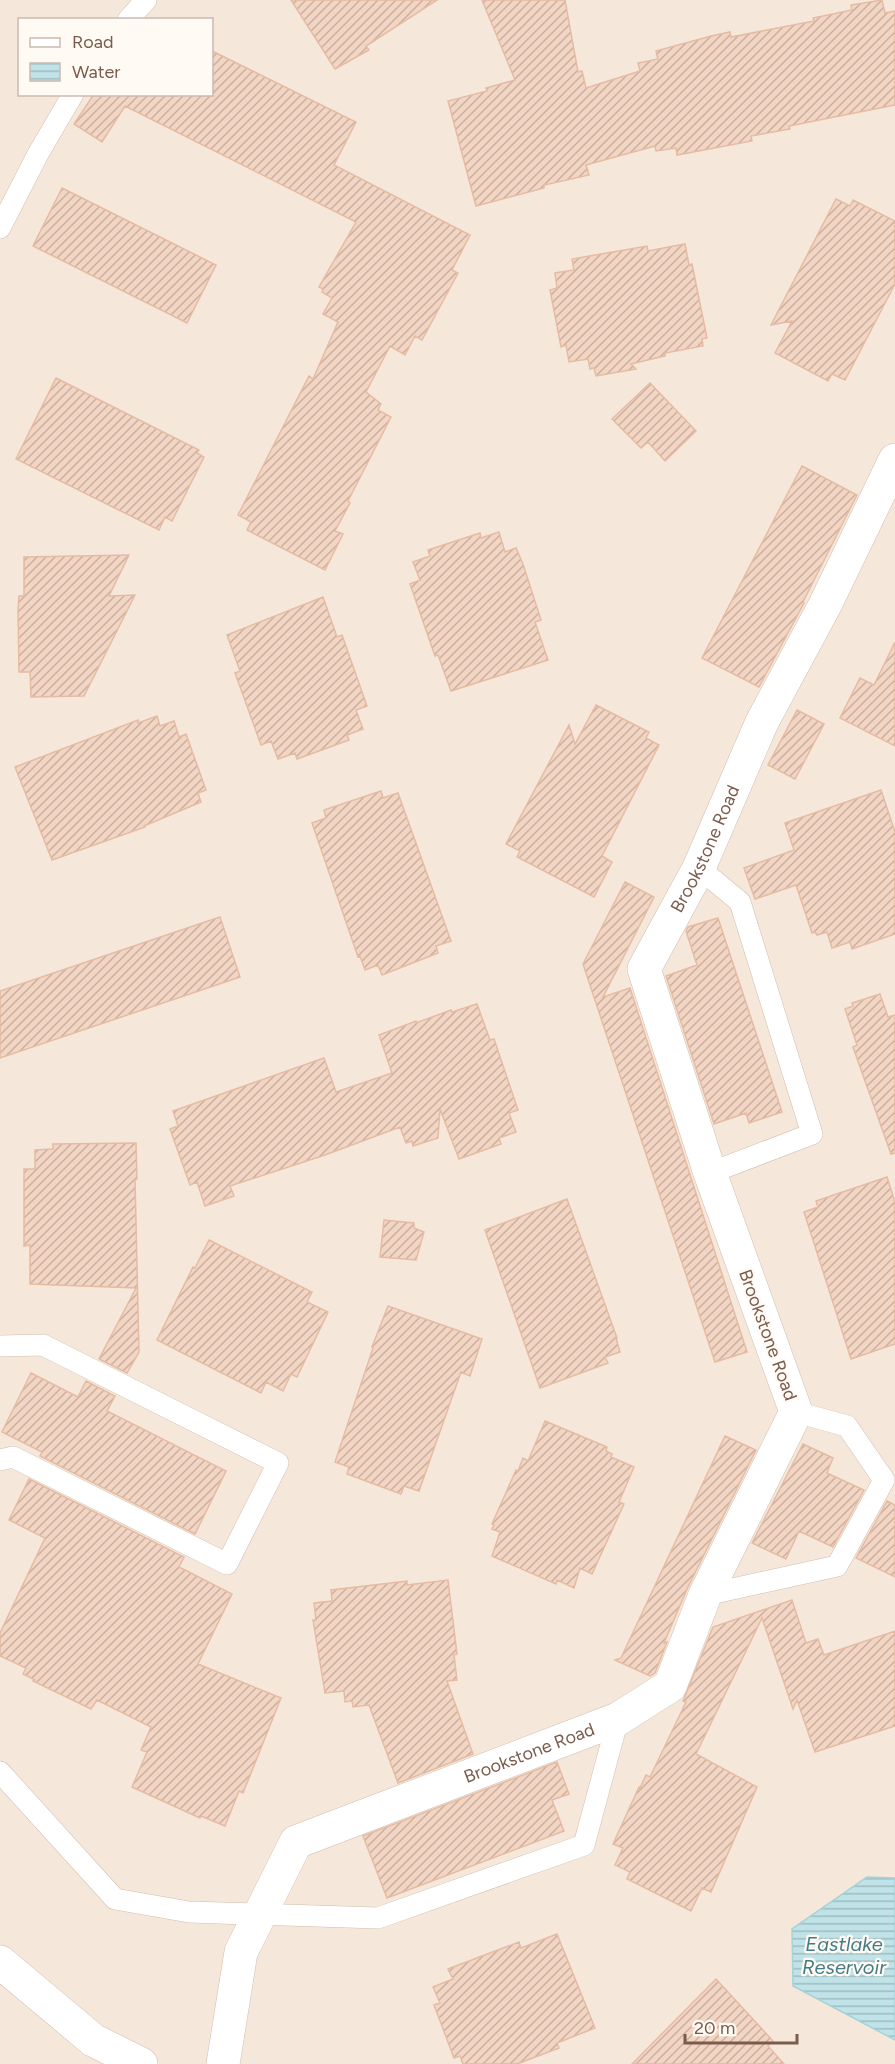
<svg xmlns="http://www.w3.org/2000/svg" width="895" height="2064" viewBox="0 0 895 2064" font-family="Figtree,sans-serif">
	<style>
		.residential { fill: #f5e8da; fill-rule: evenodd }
		.water { fill: url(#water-rules); stroke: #a5d3da; stroke-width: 1.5 }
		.building { fill: url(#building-hatch); stroke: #e6bba3; stroke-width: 1.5 }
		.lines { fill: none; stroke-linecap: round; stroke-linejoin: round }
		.service-casing { stroke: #d1beb0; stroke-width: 22 }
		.minor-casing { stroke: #d1beb0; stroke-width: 34 }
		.tertiary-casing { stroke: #d1beb0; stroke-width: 34 }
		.service { stroke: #fff; stroke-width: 21 }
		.minor { stroke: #fff; stroke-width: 33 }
		.tertiary { stroke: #fff; stroke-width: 33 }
		.labels { text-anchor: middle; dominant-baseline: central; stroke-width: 4.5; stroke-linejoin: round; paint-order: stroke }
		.street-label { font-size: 18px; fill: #7a5c4d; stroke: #fffaf3 }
		.water-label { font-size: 20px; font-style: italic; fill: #437c86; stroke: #fffaf3 }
	</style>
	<defs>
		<pattern id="water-rules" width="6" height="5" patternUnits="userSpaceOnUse" patternTransform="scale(1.5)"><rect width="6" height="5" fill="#bfe3e8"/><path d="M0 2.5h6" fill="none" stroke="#a0bbbe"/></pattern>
		<pattern id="building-hatch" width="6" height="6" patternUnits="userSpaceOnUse" patternTransform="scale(1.5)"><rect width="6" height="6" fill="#f3d5c3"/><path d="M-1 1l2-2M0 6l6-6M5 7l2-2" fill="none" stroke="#cab0a1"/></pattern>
	</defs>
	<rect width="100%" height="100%" fill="#fdf6ec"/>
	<path class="residential" d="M0,0H895V2064H0ZM20,20H212V94H20Z"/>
	<path class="water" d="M867,1877L895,1878V2040L793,1986L792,1929Z"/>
	<path class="building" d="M291,0H437L366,46L369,50L335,69Z
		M482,0H565L578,72L582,71L586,88L640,71L638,63L658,59L656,51L711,36L730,32L731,37L814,21L813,18L852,10L851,5L882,0L885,13L895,11V105L789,126L790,129L751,136L752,141L677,155L676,148L656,151L655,146L586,165L589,175L544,185V188L476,206L448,101L487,91L486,88L515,80Z
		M212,51L356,122L334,165L470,235L452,270L458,273L422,340L415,336L405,355L390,346L366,392L381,404L378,410L391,417L348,501L350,503L335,531L343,534L325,570L247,530L251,522L238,515L309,376L313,379L338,322L323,314L332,298L322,292L323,289L319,287L356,222L125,106L102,142L74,124L94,94H212Z
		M62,188L216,265L187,323L33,246Z
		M836,199L850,206L853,200L895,221V284L845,380L832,374L828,381L775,353L792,321L771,325Z
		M685,244L689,265L692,264L707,338L702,339L703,346L665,353V356L631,364L636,369L596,376L594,368L590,369L588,359L569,362L566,345L561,347L550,290L557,288L555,273L574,270L572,259L647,246L648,251Z
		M56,378L199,450L197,453L204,457L172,521L165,517L159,530L16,459Z
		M650,383L696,431L665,461L648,442L641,448L612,419Z
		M802,466L857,495L803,602L804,603L795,620L759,687L702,658Z
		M499,532L505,552L516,548L523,564L541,620L535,622L548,660L451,691L438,655L435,656L410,584L420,580L413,562L430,556L428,550L480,533L481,538Z
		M129,555L109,596L135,595L84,696L31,697L30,672H19L18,610L19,596H24V557Z
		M323,597L337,637L342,635L367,706L356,710L363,729L347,735L349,740L297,759L295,753L278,759L271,741L261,745L235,673L240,671L227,635Z
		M895,642V746L840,718L860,678L874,685Z
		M596,705L649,732L646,738L659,745L602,856L612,862L594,897L517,857L520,851L506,844L569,725L575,744Z
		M797,710L824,724L795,779L768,765Z
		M157,716L160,726L174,721L179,737L186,734L206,790L198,793L201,802L144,826L145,827L52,860L15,767L138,720V723Z
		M881,790L895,832V934L852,949L850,942L832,948L827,932L817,935L815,932L812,933L796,885L755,899L744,868L794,850L785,823Z
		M381,791L383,798L398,793L451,941L436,946L438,953L382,975L378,965L365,970L360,956L358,957L312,823L326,818L324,810Z
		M625,882L654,897L603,997L630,988L747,1352L715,1362L583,964Z
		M220,917L240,977L0,1058V991Z
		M718,918L782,1112L749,1123L746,1113L714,1124L666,976L697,965L686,931L688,927Z
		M880,994L888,1017L895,1015V1153L891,1154L853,1047L857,1045L845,1009L853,1006L852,1003Z
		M477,1004L490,1040L494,1039L518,1110L509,1113L516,1132L499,1138L501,1144L459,1159L440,1109L438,1138L413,1146L412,1141L406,1143L400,1127L325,1155L230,1186L234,1196L205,1206L197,1182L190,1185L170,1129L178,1126L173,1111L324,1058L336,1092L392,1073L379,1035L416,1021V1023L451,1010L452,1012Z
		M136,1143L137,1179H135L139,1352L127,1373L99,1359L136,1288L30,1284V1245L24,1246V1169H35V1150L53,1149V1144Z
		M887,1177L895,1202V1344L851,1359L804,1212L818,1207L816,1201Z
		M567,1199L617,1338H616L620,1352L605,1357L608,1363L540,1388L485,1230Z
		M384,1220L414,1223V1228L424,1232L416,1260L380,1257Z
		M209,1240L312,1292L307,1302L328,1312L297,1377L291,1374L283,1391L266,1382L261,1393L157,1340L193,1267L195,1268Z
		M388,1306L482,1339L470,1376L461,1372L419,1491L404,1486L401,1494L347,1474L349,1467L335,1462L373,1348L372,1347Z
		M31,1373L78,1397L86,1381L115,1396L107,1411L226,1471L195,1534L40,1456L42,1452L2,1432Z
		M545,1421L607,1447L606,1451L612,1454L611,1457L634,1467L619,1502L624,1504L592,1574L580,1568L574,1588L557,1580L556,1584L492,1556L500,1532L492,1529L494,1525L492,1524L516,1470L518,1471L523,1458L528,1461Z
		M725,1436L756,1450L688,1587L664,1643L667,1642L655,1673L650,1676L615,1660L621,1658Z
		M803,1444L833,1458L827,1473L864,1490L833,1547L799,1531L786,1559L752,1543Z
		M29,1479L184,1557L179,1567L232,1594L198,1664L281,1698L243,1793L239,1791L225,1826L201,1816L200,1818L132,1787L147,1752L141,1750L151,1727L97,1700L91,1709L33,1681L35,1680L23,1674L26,1668L0,1656V1633L45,1538L9,1520Z
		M887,1501L895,1505V1577L856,1558Z
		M448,1580L457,1654L454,1655L457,1680L447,1681L473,1754L398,1783L369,1705L353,1707L352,1701L345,1702L344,1691L325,1693L313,1620H316L314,1603L332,1601L331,1590L407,1581V1585Z
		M792,1600L806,1643L818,1639L824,1655L895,1631V1726L815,1752L797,1700L793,1709L762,1618L696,1754L757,1787L711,1892L702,1888L691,1911L627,1879L630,1872L615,1865L623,1848L613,1844L639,1787L640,1788L646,1775L650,1777L686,1702L683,1701L713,1627Z
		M557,1762L569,1794L552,1800L564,1831L387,1898L363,1836Z
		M557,1934L595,2028L557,2043L559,2048L517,2064H463L460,2056L454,2058L434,2005L440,2003L433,1987L453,1979L448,1969L519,1942L521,1948Z
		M716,1979L773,2041L768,2046L784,2064H632Z"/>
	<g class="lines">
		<g class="service-casing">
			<path id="service" d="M128,20L146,0
				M0,228L38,154L73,94
				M699,868L740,902L812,1134L710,1173
				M0,1346L43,1345L278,1463L227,1564L13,1457L0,1460
				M705,1595L837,1566L884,1480L847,1426L796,1412
				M0,1772L115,1899L189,1912L378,1918L584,1845L618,1719"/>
		</g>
		<g class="minor-casing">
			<g id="minor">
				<path id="s1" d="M223,2064L241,1952L296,1842L618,1719L670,1686L705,1595L796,1412L710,1173L644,969L699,868L762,722L825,605L895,460"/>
			</g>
		</g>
		<g class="tertiary-casing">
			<path id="tertiary" d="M0,1962L93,2040L141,2064"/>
		</g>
		<use href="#service" class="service"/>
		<use href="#minor" class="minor"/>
		<use href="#tertiary" class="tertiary"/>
	</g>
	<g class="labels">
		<g class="street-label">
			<text stroke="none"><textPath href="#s1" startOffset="1548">Brookstone Road</textPath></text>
			<text transform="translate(768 1335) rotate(70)">Brookstone Road</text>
			<text stroke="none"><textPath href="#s1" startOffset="486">Brookstone Road</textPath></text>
		</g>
		<g class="water-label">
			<text x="844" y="1944">Eastlake<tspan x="844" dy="23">Reservoir</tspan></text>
		</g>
	</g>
	<rect x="18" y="18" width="195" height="78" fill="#fffaf3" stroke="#cabbb1" stroke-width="1.5"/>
	<rect x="30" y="38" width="30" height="9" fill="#ffffff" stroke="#cabbb1" stroke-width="1.5"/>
	<text x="72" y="48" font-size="18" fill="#7a5c4d">Road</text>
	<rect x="30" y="63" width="30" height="18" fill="url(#water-rules)" stroke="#cabbb1" stroke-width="1.5"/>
	<text x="72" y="78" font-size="18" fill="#7a5c4d">Water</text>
	<path d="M685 2034v9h112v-9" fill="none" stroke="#7a5c4d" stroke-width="3"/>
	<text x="694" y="2034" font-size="18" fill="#7a5c4d" stroke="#fffaf3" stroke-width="4.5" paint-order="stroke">20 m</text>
</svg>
